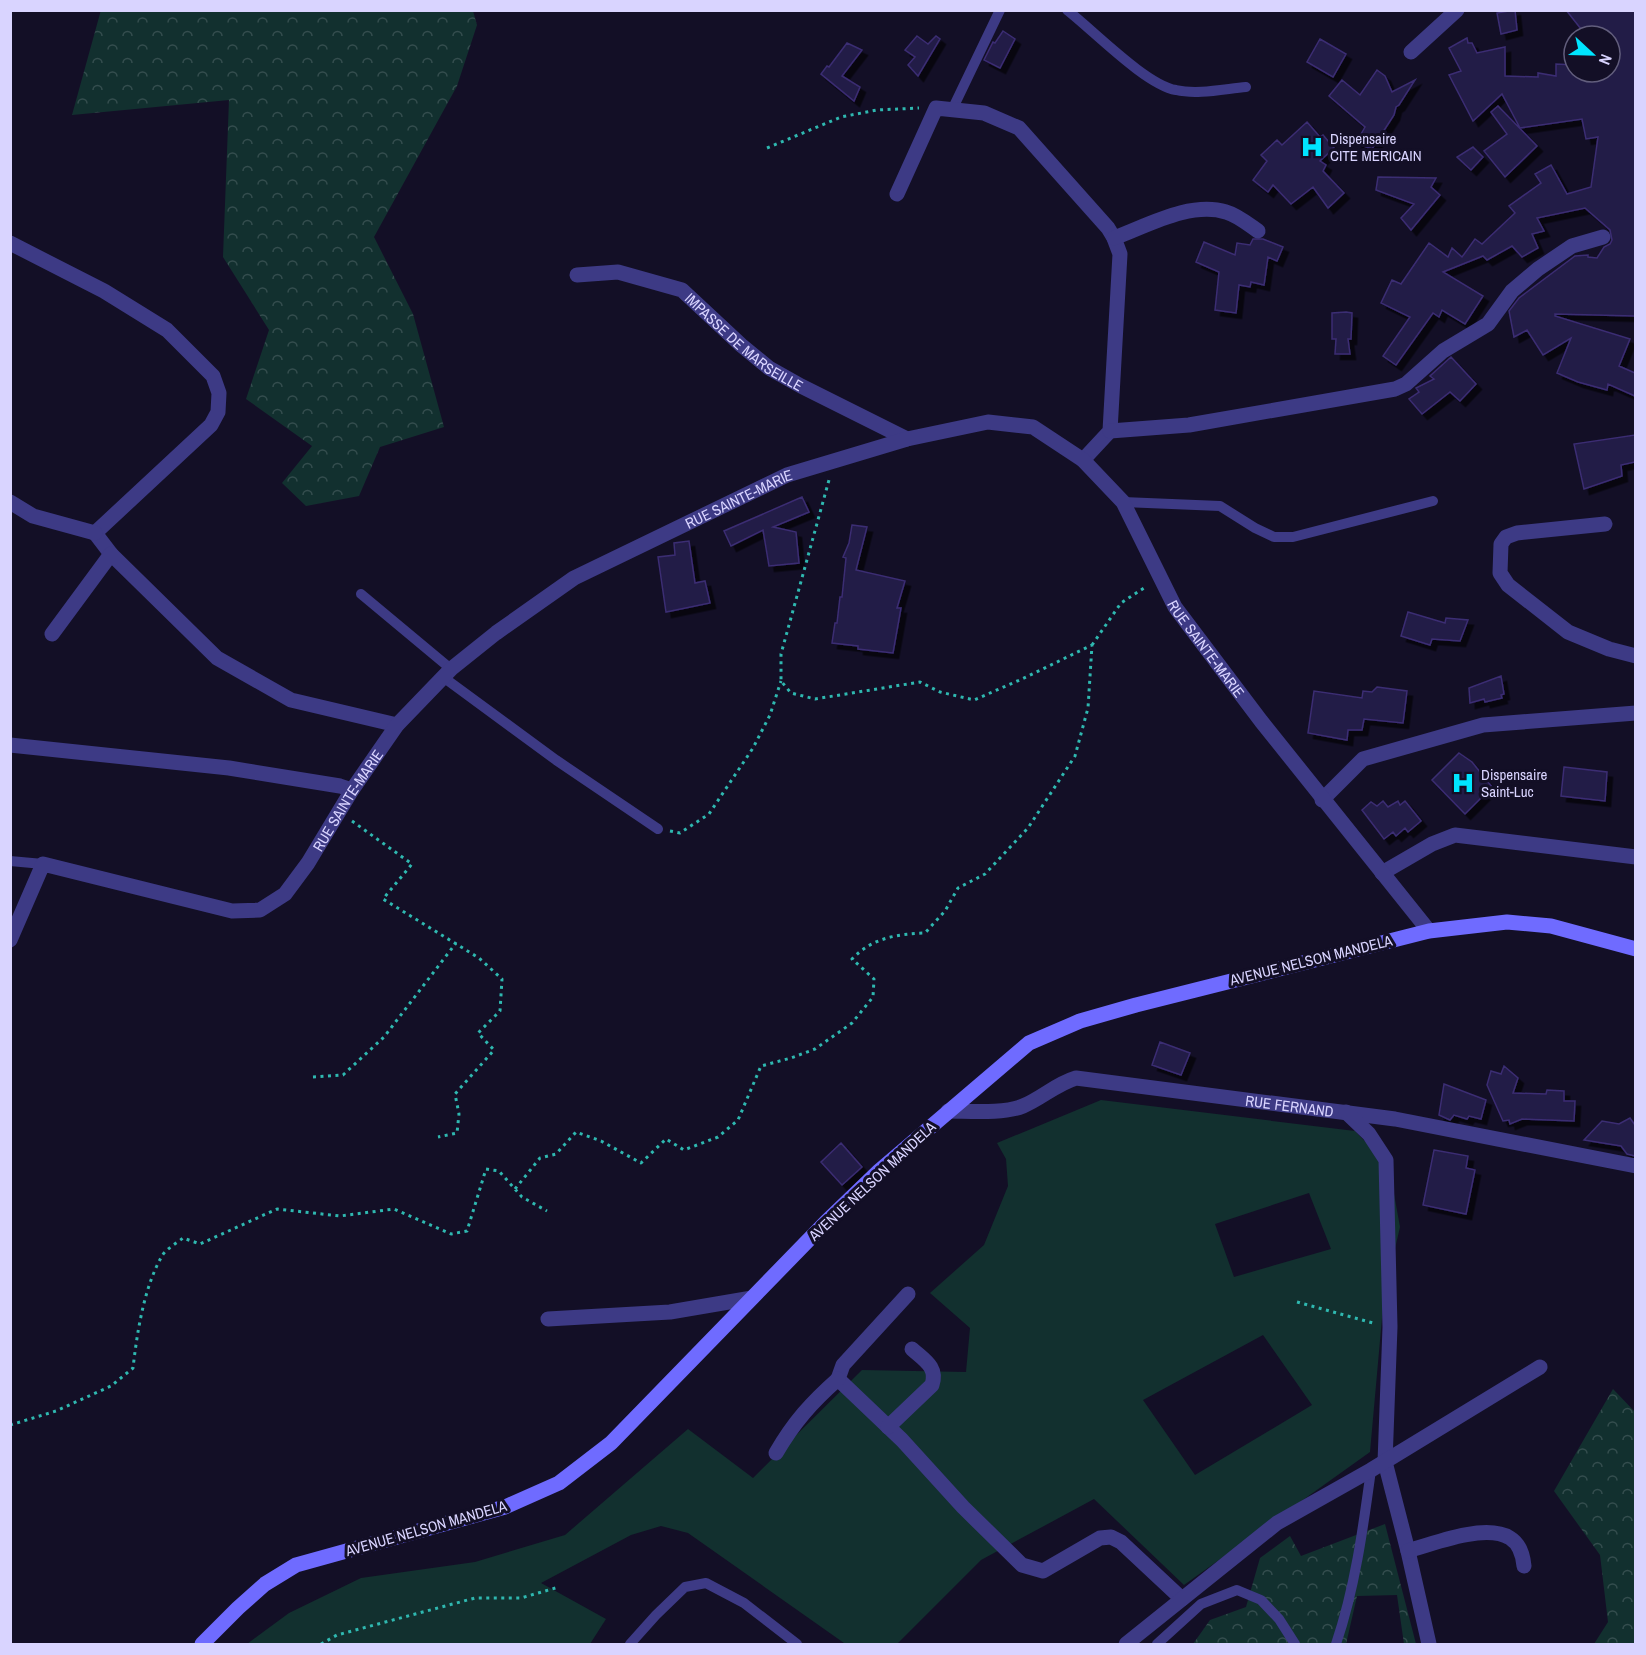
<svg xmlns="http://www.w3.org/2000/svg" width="1646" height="1655" viewBox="0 0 1646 1655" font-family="'Archivo Narrow',sans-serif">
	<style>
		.grass { fill: #12302f; fill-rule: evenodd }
		.forest { fill: url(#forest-crowns) }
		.building { fill: #241b47; stroke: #3b2d73; stroke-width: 1.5; filter: url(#shadow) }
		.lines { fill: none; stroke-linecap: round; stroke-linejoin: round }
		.path { stroke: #2fb8b0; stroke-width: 3; stroke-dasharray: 3 4.5; stroke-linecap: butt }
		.lane { stroke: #3d3a85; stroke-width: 10 }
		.street { stroke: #3d3a85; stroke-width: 15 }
		.secondary { stroke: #6f6bff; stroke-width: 15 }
		.labels { text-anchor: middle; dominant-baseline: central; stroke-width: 6; stroke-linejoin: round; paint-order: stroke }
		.poi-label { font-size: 15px; fill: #d9d4ff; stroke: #130f26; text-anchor: start }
		.street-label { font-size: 15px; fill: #d9d4ff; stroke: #130f26 }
	</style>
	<defs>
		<pattern id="forest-crowns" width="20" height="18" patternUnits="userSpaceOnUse" patternTransform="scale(1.5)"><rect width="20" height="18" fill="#12302f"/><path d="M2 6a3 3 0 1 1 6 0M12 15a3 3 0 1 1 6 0" fill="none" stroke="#344d4e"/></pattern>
		<filter id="shadow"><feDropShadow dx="5.5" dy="5.5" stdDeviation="0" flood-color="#0009"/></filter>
	</defs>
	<rect width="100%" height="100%" fill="#130f26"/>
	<path class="grass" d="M1101,1100L1355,1131L1389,1166L1400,1227L1384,1296L1370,1452L1184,1585L1094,1499L981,1560L897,1644H843L844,1643L688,1533L661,1526L631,1535L541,1583L606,1619L590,1644H247L289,1613L361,1578L475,1562L565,1535L688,1429L753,1478L862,1370L966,1372L970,1328L930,1293L984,1245L1008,1186L1006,1159L997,1143ZM1309,1193L1331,1249L1234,1277L1215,1224ZM1263,1335L1312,1405L1195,1475L1143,1400Z"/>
	<path class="forest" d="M101,10L473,11L477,25L457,86L374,237L413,314L444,427L380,447L359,496L306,506L282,483L312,446L246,399L269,330L223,257L229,100L72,115Z
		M1613,1389L1635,1412V1644H1594L1608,1622L1600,1555L1554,1491Z
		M1385,1524L1416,1644H1404L1397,1595L1357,1596L1346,1644H1193L1210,1620L1246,1607L1260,1558L1290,1536L1301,1556Z"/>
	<path class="building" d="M1515,10L1517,30L1501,34L1497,13Z
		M1566,10H1635V316L1555,314V316L1630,339L1619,366L1635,373V396L1608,384L1607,390L1578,382L1557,373L1571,338L1543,355L1527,330L1514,337L1509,311L1519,298L1575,256L1588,255V257L1597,258L1604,247L1610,244L1612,240L1610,230L1585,208L1537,218L1544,231L1532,234L1538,248L1522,257L1512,246L1487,260L1483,256L1443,272L1483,296L1465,324L1442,310L1439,317L1433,313L1396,365L1383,356L1410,317L1381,303L1392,280L1401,284L1429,243L1448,257L1452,248L1462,257L1475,239L1482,244L1515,213L1509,206L1541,183L1535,174L1551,165L1567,194L1591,187L1598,137L1586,139L1582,119L1520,128L1502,94L1473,121L1449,75L1461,71L1449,48L1467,38L1468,43H1472L1477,53L1505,47V76L1538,77V73L1556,76V64L1574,65V72H1610L1612,36H1579L1581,29Z
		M1003,31L1015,39L1000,68L984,60L993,42L995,43Z
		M917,36L928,44L936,36L940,39L918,76L908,65L915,57L905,50Z
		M1320,39L1346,54L1333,77L1307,62Z
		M847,43L862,50L842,76L860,87L854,101L821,74L827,66L829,67Z
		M1377,70L1385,76L1392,92L1415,80L1399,105L1396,107L1394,115L1372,149L1356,143L1365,127L1329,96L1342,80L1360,95Z
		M1498,106L1537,146L1505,177L1484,151L1507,134L1491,112Z
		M1307,122L1320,137L1323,135L1334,148L1320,161L1326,165L1323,171L1344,193L1328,208L1313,187L1291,204L1273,185L1268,192L1253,180L1267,161L1261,155L1277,140L1282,145Z
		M1473,147L1483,157L1471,170L1457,157Z
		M1378,177L1436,178L1431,187L1440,195L1411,230L1401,218L1414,204L1376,190Z
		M1253,239H1263L1283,247L1277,261L1268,257L1264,285L1251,282L1250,287L1239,285L1236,313L1215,310L1219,272L1196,262L1204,242L1235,255L1237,243L1250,245Z
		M1346,312L1352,313L1351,339H1348L1350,354H1335L1336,339H1332V313Z
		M1451,357L1476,384L1460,401L1450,392L1422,414L1409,399L1419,392L1416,388L1434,379L1430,376Z
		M1635,435V462L1621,465L1622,476L1584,489L1574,444Z
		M802,497L809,512L773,527L796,532L799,563L769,566L763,530L731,546L724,531Z
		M852,525L867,527L856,570L905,581L897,608H901L893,653L858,649V646L832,643L835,623H837L840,597H842L846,558L843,557L849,543Z
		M689,541L695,583L705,581L710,603L666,612L658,557L675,555L674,543Z
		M1408,612L1445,623L1446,618L1468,620L1460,641L1432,639L1430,645L1401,636Z
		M1501,676L1504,694L1501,695L1502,698L1485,702L1484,699L1470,703L1469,688Z
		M1377,687L1407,691L1403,723L1364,719L1362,730H1348L1347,740L1308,733L1314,691L1362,698L1363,691L1372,692Z
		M1459,753L1472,762L1492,787L1465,814L1432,780Z
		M1564,767L1607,772L1605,801L1561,796Z
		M1383,801L1388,807L1398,801L1400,805L1405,801L1421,821L1408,832L1405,828L1396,836L1393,832L1384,839L1362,810L1371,802L1377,806Z
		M1160,1042L1190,1053L1181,1075L1152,1065Z
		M1504,1066L1518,1078L1513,1093L1546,1094L1547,1090L1564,1091V1101H1575L1574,1121L1522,1119L1510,1124L1509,1120L1503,1121L1487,1085L1491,1071L1501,1074Z
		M1444,1084L1486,1100L1481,1119L1469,1116L1467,1119L1454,1115L1450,1120L1439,1115Z
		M1630,1118L1635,1125V1156L1627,1154L1621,1146L1584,1140L1602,1121L1619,1124Z
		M841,1143L862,1167L842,1185L821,1162Z
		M1434,1150L1468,1156L1466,1168L1475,1170L1466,1214L1423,1205Z"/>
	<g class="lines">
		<path class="path" d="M767,148L841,117L877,110L919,108
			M1092,645L1121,603L1147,586
			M352,821L412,864L383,899L479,958L502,979L500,1011L478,1033L494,1050L455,1094L459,1114L457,1133L438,1137
			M670,831L680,833L709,814L753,748L770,715L781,681
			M313,1077L343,1075L384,1037L456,943
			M515,1189L540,1158L556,1154L576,1132L601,1141L641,1163L666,1139L684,1150L718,1137L738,1120L761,1066L791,1058L815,1049L852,1023L873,997L874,979L852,959C872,938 897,934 925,933L945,911L958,888L985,874L1028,828L1075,756L1088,708L1092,645L1022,679L974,700L940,692L920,682L815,699L791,693L781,681V654L829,480
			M1297,1302L1373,1323
			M10,1425L56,1411L111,1386L133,1368C137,1333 144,1287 162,1256C166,1249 177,1243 183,1238L200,1244L277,1209L340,1216L394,1209L451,1234L467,1231L486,1169L499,1171L522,1197L547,1211
			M321,1644L337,1635L475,1598H521L559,1587"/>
		<path class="lane" d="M1067,10C1094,31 1146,85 1176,90C1197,95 1224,89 1246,87
			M952,110L1000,10
			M1123,502L1220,506L1255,528L1274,537H1293L1433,501
			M361,594L451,669
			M443,677L556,760L658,829
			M10,861L43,864
			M630,1644L656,1615L685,1587L706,1583L744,1603L797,1644
			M1157,1644L1201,1604L1237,1590L1261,1600L1279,1619L1295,1644
			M1336,1644C1355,1588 1363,1529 1371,1470"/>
		<g class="street">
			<path d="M1411,52L1457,10"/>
			<path d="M897,194L936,108L984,113L1019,128L1108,228L1114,238L1120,254L1110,431L1083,460"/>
			<path d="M1114,238C1147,226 1190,201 1226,212C1237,215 1248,224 1258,231"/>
			<path d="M10,243L104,291L167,330L213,376L219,393L218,412L211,425L95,533L111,554"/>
			<path id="s1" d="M577,275L618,272L682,290L741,345L769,368L801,386L907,439"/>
			<path d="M1110,431L1189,425L1395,389L1406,384L1443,351L1488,324L1512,291L1538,269L1572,246L1603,237"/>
			<path d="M10,502L33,516L95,533"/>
			<path d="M1605,524L1517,533L1506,537L1501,544L1500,573L1508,585L1568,632L1609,649L1636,656"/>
			<path d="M52,634L111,554L217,658L291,700L397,725"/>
			<path d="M10,745L229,768L340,786L352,790"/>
			<path d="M1322,800L1363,759L1483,725L1636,713"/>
			<path d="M1382,873L1432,844L1455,835L1636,857"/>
			<path id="s2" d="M10,940L43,864L232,911L260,910L285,894L308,863L352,790L397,725L451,669L496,633L574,578L787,475L907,439L988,422L1033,427L1083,460L1123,502L1175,607L1261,721L1429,931"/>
			<path id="s3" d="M948,1111C969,1111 1004,1114 1023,1106C1042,1098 1056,1084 1076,1078L1395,1119L1636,1166"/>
			<path d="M1346,1112L1369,1134L1386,1160L1390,1327L1385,1462L1408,1551L1429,1644"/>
			<path d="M908,1294L843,1365L838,1379L902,1440L963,1507L1022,1565L1043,1571L1100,1538L1111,1537L1121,1542L1182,1599"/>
			<path d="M548,1319L670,1312L752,1298"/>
			<path d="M888,1427L932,1385C938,1367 924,1360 912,1349"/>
			<path d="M776,1453C794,1422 811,1403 838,1379"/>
			<path d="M1408,1551C1434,1543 1486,1523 1510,1538C1520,1544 1523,1556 1524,1566"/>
			<path d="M1126,1644L1277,1523L1371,1470L1540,1367"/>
		</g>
		<path class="secondary" d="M202,1644L238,1608L265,1584L296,1565L505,1507L559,1483L611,1443L826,1222L879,1171L1029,1043L1080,1021L1136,1005L1429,931L1507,922L1551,926L1636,949"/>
	</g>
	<defs>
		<g id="hospital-bare" transform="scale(1.8)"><path d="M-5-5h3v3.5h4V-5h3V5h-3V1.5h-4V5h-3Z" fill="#00e5ff" stroke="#130f26" stroke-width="2.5" paint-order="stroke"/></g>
	</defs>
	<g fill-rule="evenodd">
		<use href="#hospital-bare" x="1312" y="147"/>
		<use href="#hospital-bare" x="1463" y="783"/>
	</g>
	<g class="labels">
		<g class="poi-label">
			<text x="1330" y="138">Dispensaire<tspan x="1330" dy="17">CITE MERICAIN</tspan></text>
			<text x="1481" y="774">Dispensaire<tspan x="1481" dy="17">Saint-Luc</tspan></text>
		</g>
		<g class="street-label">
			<text stroke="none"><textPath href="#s1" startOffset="189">IMPASSE DE MARSEILLE</textPath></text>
			<text stroke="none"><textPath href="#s2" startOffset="952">RUE SAINTE-MARIE</textPath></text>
			<text stroke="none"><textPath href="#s2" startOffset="1546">RUE SAINTE-MARIE</textPath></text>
			<text stroke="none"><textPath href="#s2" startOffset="448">RUE SAINTE-MARIE</textPath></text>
			<text transform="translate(1311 960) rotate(-14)">AVENUE NELSON MANDELA</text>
			<text stroke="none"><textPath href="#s3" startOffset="351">RUE FERNAND</textPath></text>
			<text transform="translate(872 1181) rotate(-43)">AVENUE NELSON MANDELA</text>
			<text transform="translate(426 1528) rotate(-16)">AVENUE NELSON MANDELA</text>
		</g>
	</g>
	<rect width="1646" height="1655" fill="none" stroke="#d9d4ff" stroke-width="24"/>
	<g transform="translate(1592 54) rotate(112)"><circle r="28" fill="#130f26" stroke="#625e7d" stroke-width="1.5"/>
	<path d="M0-4.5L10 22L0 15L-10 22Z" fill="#00e5ff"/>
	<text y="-9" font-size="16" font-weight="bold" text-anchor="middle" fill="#d9d4ff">N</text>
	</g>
</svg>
